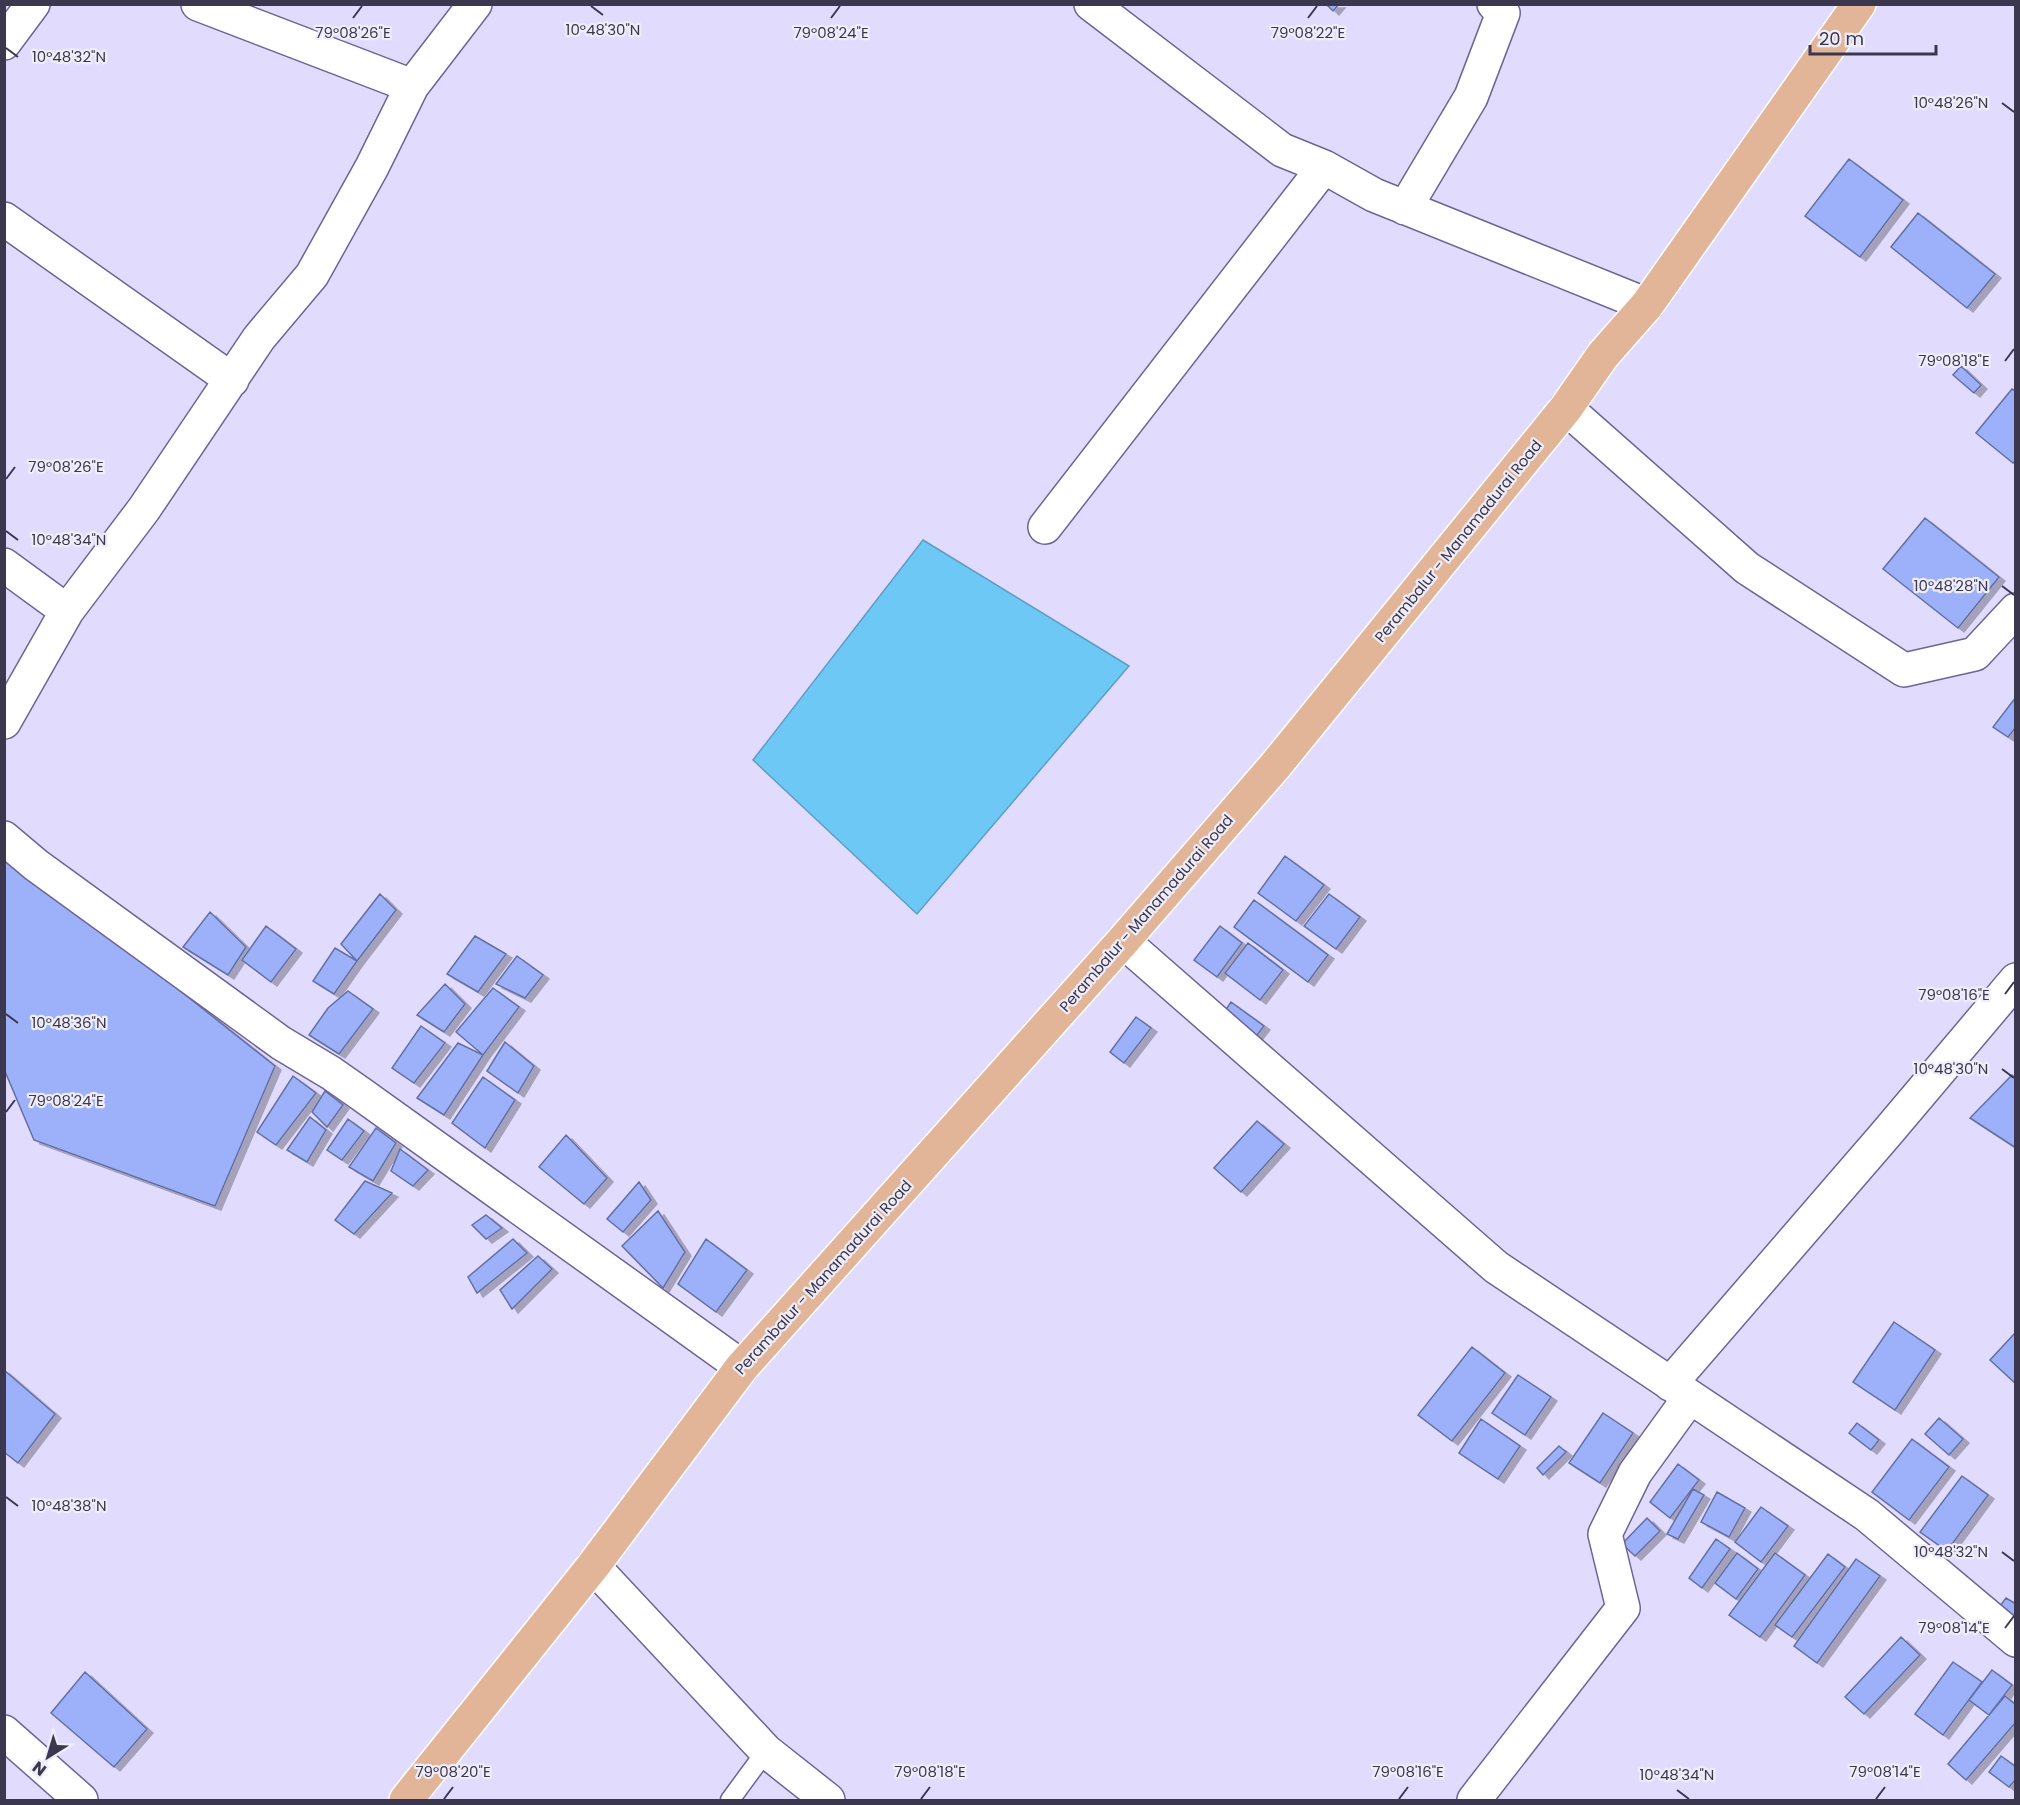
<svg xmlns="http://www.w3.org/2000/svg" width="2020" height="1805" viewBox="0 0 2020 1805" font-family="Poppins,sans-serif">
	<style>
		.water { fill: #6dc8f5; stroke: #5e9cc3; stroke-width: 1.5 }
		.building { fill: #9db1fb; stroke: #6370a1; stroke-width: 1.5; filter: url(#shadow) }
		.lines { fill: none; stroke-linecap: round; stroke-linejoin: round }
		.service-casing { stroke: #6d6495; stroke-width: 21 }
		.minor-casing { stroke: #6d6495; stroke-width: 36 }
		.primary-casing { stroke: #fff; stroke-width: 36 }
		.service { stroke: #fff; stroke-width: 18 }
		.minor { stroke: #fff; stroke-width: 33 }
		.primary { stroke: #e2b598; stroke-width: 33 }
		.ticks { fill: none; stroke: #3b374e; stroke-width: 2 }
		.labels { text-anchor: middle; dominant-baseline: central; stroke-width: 4.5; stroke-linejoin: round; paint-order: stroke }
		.street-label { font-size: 15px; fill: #3b374e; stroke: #eeedf8 }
		.ticks-label { font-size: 15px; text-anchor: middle; fill: #3b374e; stroke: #eeedf8; stroke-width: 4.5; stroke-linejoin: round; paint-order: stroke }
	</style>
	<defs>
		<filter id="shadow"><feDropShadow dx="6" dy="4" stdDeviation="0" flood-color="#0004"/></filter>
	</defs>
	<rect width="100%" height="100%" fill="#e1dcfe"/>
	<path class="water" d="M923,540L1129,666L917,914L753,760Z"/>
	<path class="building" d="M1326,4H1339L1333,11Z
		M1849,159L1903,200L1860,257L1805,216Z
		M1918,213L1995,274L1967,308L1891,247Z
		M1961,366L1981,385L1974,393L1953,375Z
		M2012,389L2016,391V460L2013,463L1976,433Z
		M1925,518L1999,577L1958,628L1883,569Z
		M2016,697V727L2008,737L1993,727Z
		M4,851L275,1066L215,1206L34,1140L4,1069Z
		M1285,856L1324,885L1296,921L1258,893Z
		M380,894L396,910L357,961L341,944Z
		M1329,894L1360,917L1336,949L1304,926Z
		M1254,900L1328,955L1308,982L1234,927Z
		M210,912L246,947L228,975L183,947Z
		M266,926L296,949L271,982L242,960Z
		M1220,926L1242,943L1217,977L1194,960Z
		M475,936L506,954L478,992L447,974Z
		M1248,943L1283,970L1260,1000L1225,973Z
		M335,948L357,961L334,994L313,981Z
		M517,956L543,975L525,998L496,984Z
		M445,984L465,1004L444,1032L417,1015Z
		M493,988L519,1007L483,1055L456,1032Z
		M348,991L373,1009L339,1054L309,1035L328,1008Z
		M1231,1002L1264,1026L1254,1039L1222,1015Z
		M1136,1017L1151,1028L1124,1063L1110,1052Z
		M421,1026L445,1043L414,1083L392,1068Z
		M505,1042L534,1066L518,1093L487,1071Z
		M458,1043L483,1055L444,1115L417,1098Z
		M2012,1075L2016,1078V1148L1970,1118Z
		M293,1076L316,1093L276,1145L257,1132Z
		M483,1077L515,1100L485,1148L452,1123Z
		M325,1091L343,1105L327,1127L312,1112Z
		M310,1117L326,1130L307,1162L287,1150Z
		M348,1119L364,1131L342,1160L327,1150Z
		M1257,1121L1284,1144L1241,1192L1214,1168Z
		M376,1128L396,1143L373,1181L349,1167Z
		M566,1135L607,1178L584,1204L539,1167Z
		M400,1149L428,1170L413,1186L391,1171Z
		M365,1181L392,1193L354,1234L335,1220Z
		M639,1182L651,1200L623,1232L607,1219Z
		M658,1211L685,1252L663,1288L622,1246Z
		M486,1215L502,1228L486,1239L472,1225Z
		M513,1239L527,1253L477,1293L468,1277Z
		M706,1239L747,1270L716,1312L678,1284Z
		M538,1256L552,1269L512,1309L500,1290Z
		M1894,1322L1935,1350L1895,1410L1853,1382Z
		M2016,1332V1384L1990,1360Z
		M1472,1347L1505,1373L1452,1441L1418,1415Z
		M4,1370L55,1414L18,1463L4,1452Z
		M1518,1375L1551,1397L1525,1435L1492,1413Z
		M1603,1413L1633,1433L1600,1483L1569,1463Z
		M1939,1418L1963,1439L1949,1455L1925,1434Z
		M1481,1419L1520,1446L1498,1479L1459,1453Z
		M1857,1423L1879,1440L1871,1450L1849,1433Z
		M1912,1439L1949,1467L1909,1520L1872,1492Z
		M1559,1446L1566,1452L1543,1475L1537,1468Z
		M1678,1464L1699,1480L1670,1518L1650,1502Z
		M1962,1476L1988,1495L1947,1551L1920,1532Z
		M1693,1489L1704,1495L1678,1539L1667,1534Z
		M1717,1492L1745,1508L1729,1537L1701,1522Z
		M1761,1507L1788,1526L1761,1562L1735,1542Z
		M1647,1518L1660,1531L1635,1556L1622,1544Z
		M1716,1539L1730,1549L1702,1588L1689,1578Z
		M1737,1553L1758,1569L1736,1599L1715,1583Z
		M1775,1553L1805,1575L1760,1637L1729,1615Z
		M1828,1554L1845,1567L1792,1637L1775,1625Z
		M1856,1559L1880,1576L1817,1663L1794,1646Z
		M2006,1598L2016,1604V1622L1997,1610Z
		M1901,1637L1920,1655L1864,1714L1845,1697Z
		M1953,1662L1982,1682L1943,1735L1915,1714Z
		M1992,1670L2012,1685L1989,1715L1969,1700Z
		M85,1672L147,1729L114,1767L51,1713Z
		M2005,1696L2016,1705V1722L1966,1780L1948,1764Z
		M2001,1756L2016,1767V1779L2009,1787L1989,1772Z"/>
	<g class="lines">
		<g class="service-casing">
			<path id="service" d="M730,1800L766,1751"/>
		</g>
		<g class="minor-casing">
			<path id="minor" d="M198,4L412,86
				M1091,4L1282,150L1324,167L1374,195L1647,305
				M4,43L33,4
				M1405,208L1471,97L1503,13L1494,4
				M4,219L232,380
				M1566,408L1747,568L1904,670L1975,654L2016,610
				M1045,527L1324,167
				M4,565L67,611
				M4,722L67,611L144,509L259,338L312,275L372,167L412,86L475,4
				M4,838L36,865L281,1043L331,1073L361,1094L742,1367
				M1123,941L1496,1267L1867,1515L2016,1640
				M1670,1384L1886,1134L2016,980
				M593,1566L766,1751L828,1800
				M4,1732L81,1800
				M1474,1800L1623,1608L1605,1534L1635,1473L1690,1397"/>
		</g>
		<g class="primary-casing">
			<path id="primary" d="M406,1800L593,1566L742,1367L1123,941L1275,766L1566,408L1603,355L1647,305L1859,4"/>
		</g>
		<use href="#service" class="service"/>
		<use href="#minor" class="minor"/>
		<use href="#primary" class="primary"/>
	</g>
	<path class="ticks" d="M591,6L603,15M353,18L362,6M831,18L840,6M1308,18L1317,6M6,48L18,57M2002,103L2014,112M2005,361L2014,349M6,479L15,467M6,531L18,540M2002,586L2014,595M2005,994L2014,982M6,1014L18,1023M2002,1069L2014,1078M6,1112L15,1100M6,1497L18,1506M2002,1552L2014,1561M2005,1628L2014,1616M1677,1790L1689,1799M444,1799L453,1787M921,1799L930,1787M1399,1799L1408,1787M1876,1799L1885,1787"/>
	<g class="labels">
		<g class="street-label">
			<text transform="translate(1458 541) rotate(-51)">Perambalur - Manamadurai Road</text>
			<text transform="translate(1146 913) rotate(-49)">Perambalur - Manamadurai Road</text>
			<text transform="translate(823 1277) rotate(-48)">Perambalur - Manamadurai Road</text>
		</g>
	</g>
	<g class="ticks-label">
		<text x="603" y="35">10°48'30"N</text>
		<text x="353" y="38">79°08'26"E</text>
		<text x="831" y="38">79°08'24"E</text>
		<text x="1308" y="38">79°08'22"E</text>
		<text x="69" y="62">10°48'32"N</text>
		<text x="1951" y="108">10°48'26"N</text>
		<text x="1954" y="366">79°08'18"E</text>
		<text x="66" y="472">79°08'26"E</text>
		<text x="69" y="545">10°48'34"N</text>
		<text x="1951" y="591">10°48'28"N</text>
		<text x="1954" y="1000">79°08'16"E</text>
		<text x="69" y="1028">10°48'36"N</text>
		<text x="1951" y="1074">10°48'30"N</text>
		<text x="66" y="1106">79°08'24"E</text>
		<text x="69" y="1511">10°48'38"N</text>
		<text x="1951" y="1557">10°48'32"N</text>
		<text x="1954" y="1633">79°08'14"E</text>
		<text x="453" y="1777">79°08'20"E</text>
		<text x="930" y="1777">79°08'18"E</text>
		<text x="1408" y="1777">79°08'16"E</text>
		<text x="1885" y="1777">79°08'14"E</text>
		<text x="1677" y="1780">10°48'34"N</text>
	</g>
	<rect width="2020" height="1805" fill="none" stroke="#3b374e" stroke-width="12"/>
	<g transform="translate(48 1757) rotate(217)" stroke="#eeedf8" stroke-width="4.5" paint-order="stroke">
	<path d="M0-4.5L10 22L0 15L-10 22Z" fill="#3b374e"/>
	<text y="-9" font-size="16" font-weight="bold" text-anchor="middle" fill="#3b374e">N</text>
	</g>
	<path d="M1810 45v9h126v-9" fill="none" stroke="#3b374e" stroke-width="3"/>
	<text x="1819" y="45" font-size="18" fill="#3b374e" stroke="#eeedf8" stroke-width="4.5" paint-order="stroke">20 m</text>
</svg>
